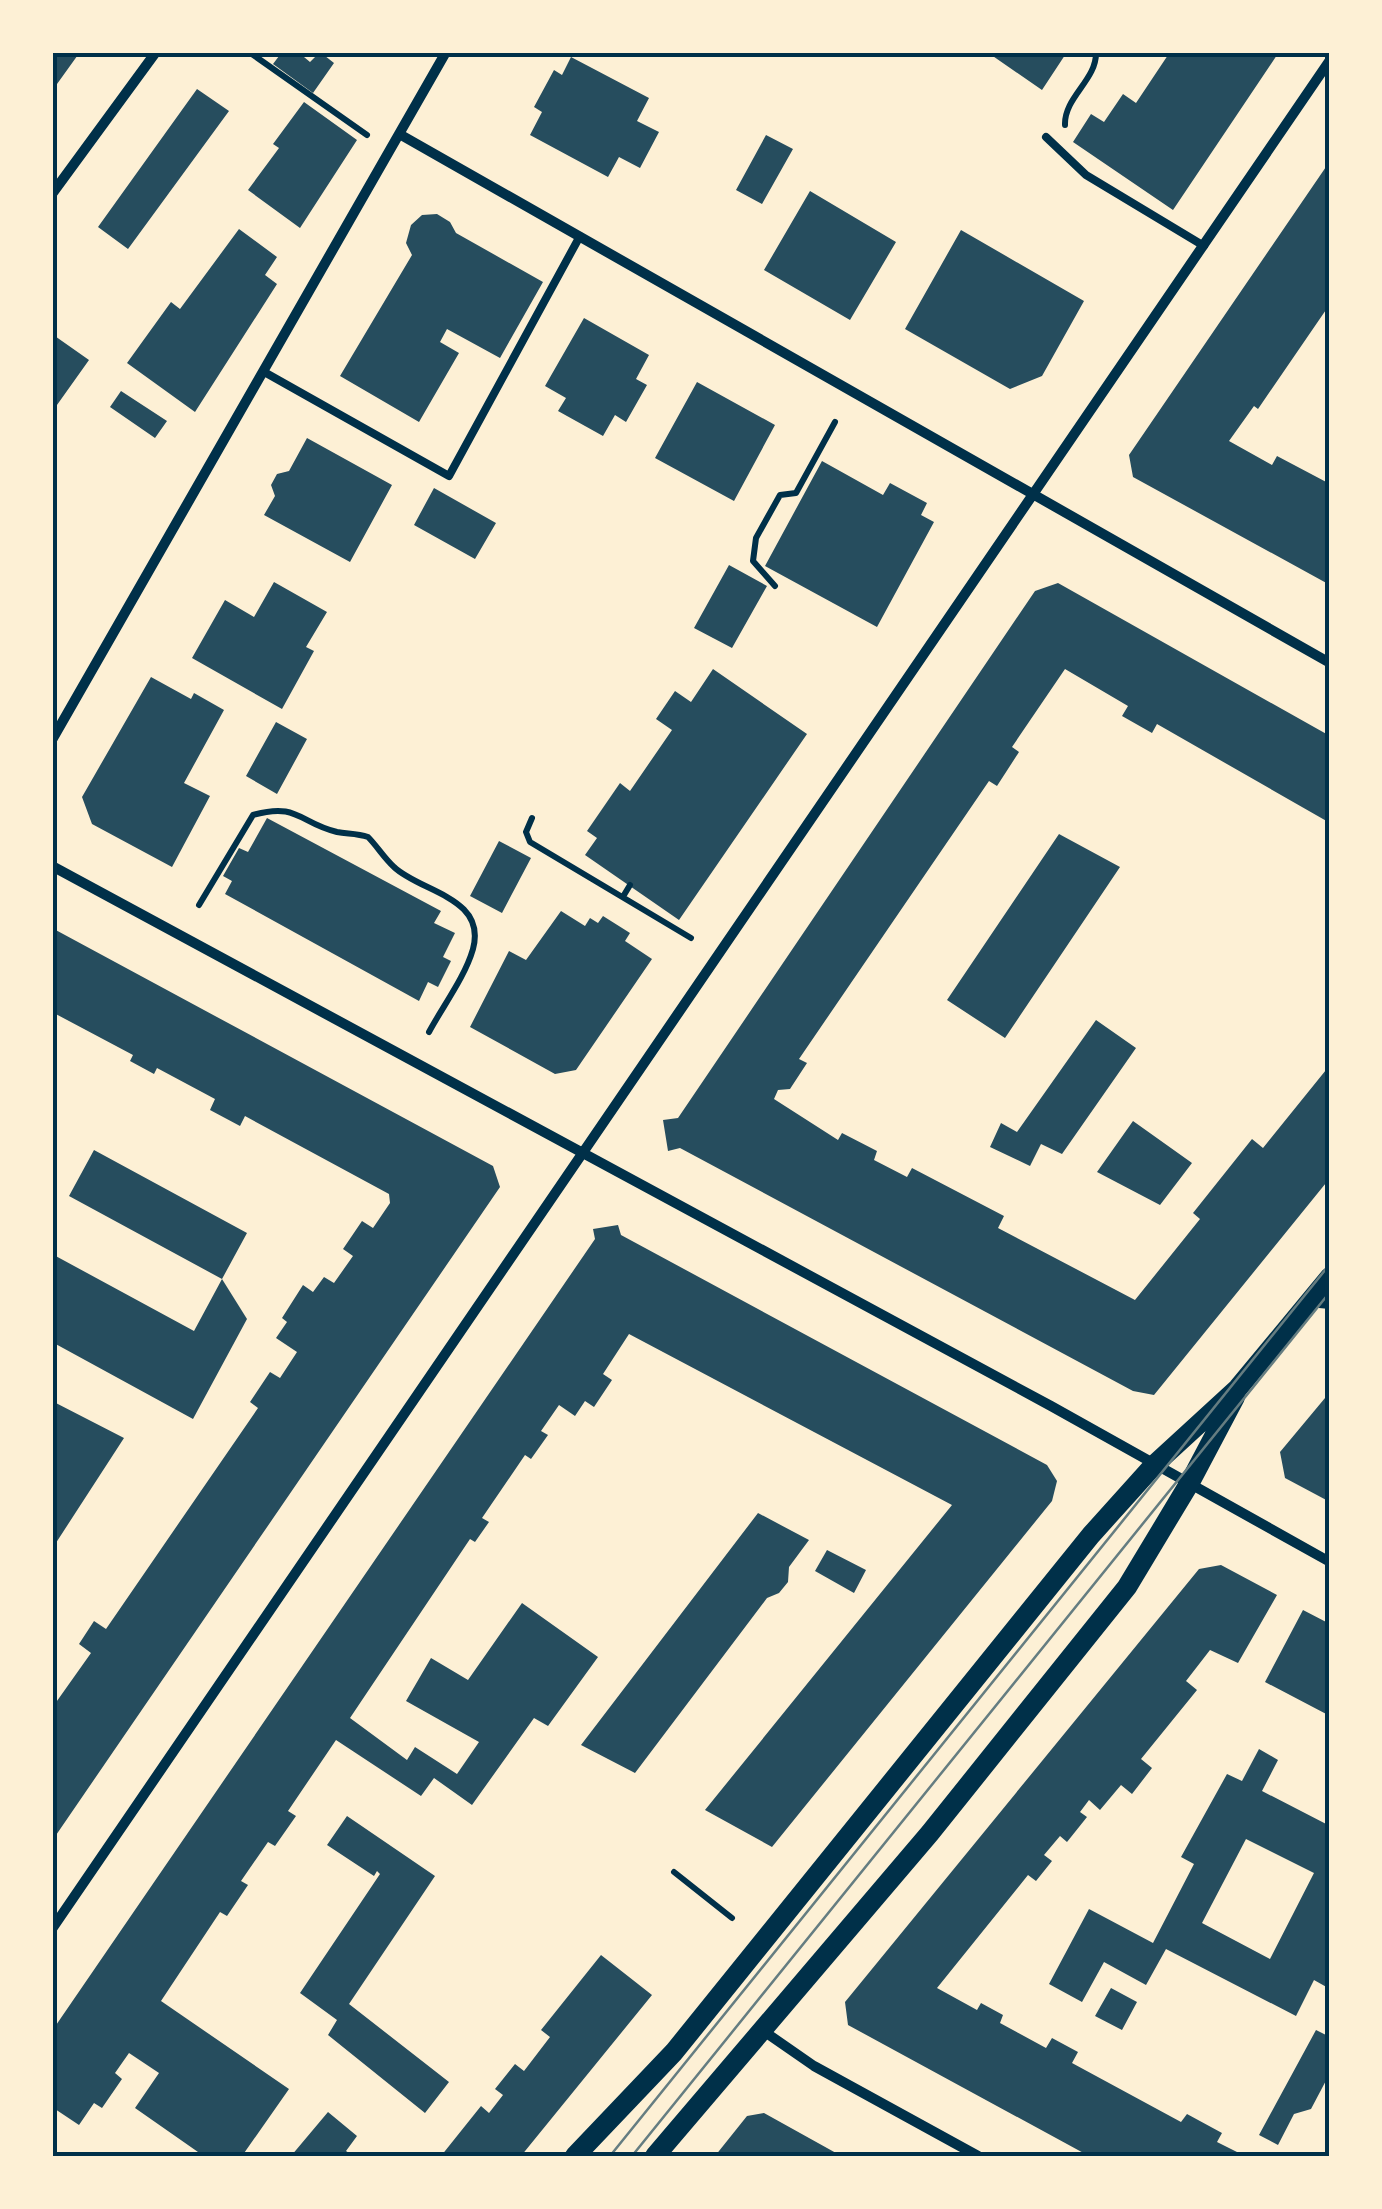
<svg xmlns="http://www.w3.org/2000/svg" width="1382" height="2209" viewBox="0 0 1382 2209" font-family="Helvetica,sans-serif">
	<style>
		.building { fill: #264d5e; fill-rule: evenodd }
		.lines { fill: none; stroke-linecap: round; stroke-linejoin: round }
		.path { stroke: #003049; stroke-width: 6 }
		.service { stroke: #003049; stroke-width: 8 }
		.minor { stroke: #003049; stroke-width: 10 }
		.secondary { stroke: #003049; stroke-width: 20 }
		.tram { stroke: #657d81; stroke-width: 2.5 }
		.neatline { fill: none; stroke: #003049; stroke-width: 4 }
	</style>
	<rect width="100%" height="100%" fill="#fdf0d5"/>
	<path class="building" d="M52,52H80L52,91Z
		M282,52H298L310,62L320,52L334,63L313,93L273,64Z
		M987,52H1067L1042,90Z
		M1170,52H1279L1173,210L1073,142L1091,114L1104,122L1123,94L1136,103Z
		M571,57L649,98L637,121L659,132L640,168L619,157L608,177L530,135L542,112L534,107L554,70L562,75Z
		M197,89L229,111L128,249L98,227Z
		M304,102L357,140L300,228L248,190L279,148L273,144Z
		M766,135L793,149L762,204L736,190Z
		M1330,161V304L1258,409L1254,406L1229,441L1272,465L1277,456L1330,484V585L1133,477L1129,455Z
		M810,191L896,242L850,320L764,270Z
		M437,214L450,222L456,233L543,282L500,358L447,329L440,342L459,353L419,422L340,376L412,255L406,243L411,225L422,215Z
		M239,229L277,257L265,275L277,284L195,412L127,363L171,302L180,309Z
		M961,230L1084,301L1042,376L1010,389L905,329Z
		M584,318L649,355L636,379L647,385L626,422L615,415L603,436L558,411L566,398L545,386Z
		M52,334L89,360L52,412Z
		M697,382L775,425L734,501L655,458Z
		M121,391L167,421L155,438L110,407Z
		M307,438L392,485L350,562L264,515L275,496L271,485L277,474L289,471Z
		M822,461L883,495L890,483L927,503L921,515L934,522L877,627L765,566Z
		M434,488L496,523L475,559L414,525Z
		M729,565L767,586L732,648L694,628Z
		M274,582L327,612L306,647L314,651L282,709L192,658L225,600L254,617Z
		M1058,583L1330,736V823L1157,724L1152,733L1122,716L1128,706L1065,669L1012,747L1019,752L997,786L989,781L799,1059L807,1063L790,1089L778,1090L774,1099L838,1140L842,1133L877,1151L874,1160L907,1177L912,1168L1004,1216L998,1228L1135,1300L1200,1219L1193,1213L1252,1139L1263,1148L1330,1065V1178L1154,1395L1133,1391L680,1148L668,1151L663,1120L678,1118L1035,591Z
		M713,669L807,734L679,920L585,855L597,838L587,831L620,783L630,791L672,730L656,719L675,691L691,702Z
		M151,677L191,699L194,693L224,710L184,783L210,796L172,867L92,824L82,797Z
		M276,722L307,739L277,794L246,776Z
		M267,818L441,911L434,923L455,933L443,957L451,961L438,987L428,982L419,1001L225,894L232,881L223,876L239,848L248,852Z
		M1059,834L1120,867L1005,1038L947,1000Z
		M499,841L531,858L502,913L470,896Z
		M561,911L585,926L590,918L598,923L603,916L630,933L625,941L652,959L576,1070L555,1074L470,1027L509,951L526,960Z
		M52,928L493,1166L500,1187L52,1841V1708L91,1653L79,1644L94,1621L106,1629L258,1408L250,1402L270,1372L280,1378L297,1352L276,1338L287,1322L282,1318L303,1285L313,1292L324,1277L334,1283L353,1256L343,1249L362,1221L373,1228L390,1203L389,1194L245,1116L240,1126L210,1110L215,1099L157,1068L154,1074L130,1061L133,1055L52,1012Z
		M1096,1020L1136,1048L1062,1154L1041,1144L1030,1166L990,1147L1001,1123L1017,1132Z
		M1133,1121L1192,1163L1160,1205L1097,1172Z
		M94,1150L247,1233L222,1279L69,1196Z
		M618,1225L621,1235L1047,1465L1057,1481L1052,1501L772,1847L705,1810L952,1505L629,1334L603,1374L612,1380L594,1407L585,1401L575,1416L559,1405L541,1431L548,1435L531,1459L525,1455L482,1518L489,1522L475,1542L470,1539L350,1718L407,1760L415,1747L457,1774L479,1742L406,1701L431,1658L468,1680L522,1603L598,1657L548,1726L534,1718L472,1805L434,1778L421,1796L336,1740L288,1811L296,1816L275,1846L268,1842L241,1881L248,1885L227,1916L220,1912L161,2001L289,2089L242,2156H196L198,2152L135,2108L159,2073L129,2053L115,2073L122,2079L102,2108L94,2103L79,2125L52,2107V2031L595,1239L593,1229Z
		M52,1254L194,1331L222,1279L247,1319L193,1419L52,1342Z
		M1330,1392V1502L1285,1478L1280,1452Z
		M52,1401L124,1438L52,1549Z
		M758,1513L809,1540L789,1567L788,1582L779,1593L767,1598L635,1773L581,1745Z
		M827,1550L866,1570L854,1593L815,1571Z
		M1221,1565L1277,1595L1238,1663L1210,1650L1186,1681L1197,1690L1141,1759L1152,1768L1132,1794L1121,1785L1100,1810L1089,1800L1080,1812L1087,1817L1067,1842L1060,1836L1044,1855L1052,1861L1036,1881L1028,1875L937,1988L977,2010L981,2003L1003,2015L1000,2023L1046,2048L1052,2038L1078,2052L1072,2063L1181,2122L1187,2114L1222,2133L1217,2142L1245,2156H1089L848,2025L845,2002L1199,1569Z
		M1303,1610L1330,1624V1716L1265,1682Z
		M1259,1749L1278,1760L1262,1791L1330,1826V1989L1314,1980L1296,2016L1166,1949L1146,1985L1104,1962L1082,2002L1049,1984L1089,1909L1153,1943L1194,1864L1181,1857L1227,1774L1242,1781ZM1246,1839L1314,1873L1270,1959L1202,1923Z
		M347,1816L435,1876L349,2004L449,2082L425,2113L328,2035L337,2020L300,1993L380,1874L377,1871L374,1876L327,1845Z
		M601,1955L652,1995L521,2156H441L481,2106L489,2113L503,2095L495,2089L515,2064L524,2071L550,2037L541,2030Z
		M1111,1988L1137,2002L1122,2030L1095,2016Z
		M1316,2030L1330,2037V2073L1311,2109L1294,2114L1278,2145L1259,2135Z
		M328,2112L357,2136L346,2151L353,2156H291Z
		M764,2113L836,2153L843,2156H715L747,2116Z"/>
	<g class="lines">
		<path class="path" d="M249,52L367,135
			M1065,125C1064,97 1097,80 1096,52
			M775,586L753,561L756,538L780,495L796,493L835,422
			M532,818L526,832L530,842L691,938
			M624,895L630,885
			M199,905L253,815C298,802 299,823 337,832C348,834 357,833 368,837C377,846 384,858 394,867C420,892 487,897 473,949C465,977 443,1006 429,1032
			M674,1872L732,1918"/>
		<path class="service" d="M1046,137L1086,175L1204,246
			M266,373L449,476L580,236"/>
		<path class="minor" d="M401,135L1330,663
			M52,194L156,52
			M52,740L446,52
			M52,866L1051,1406L1330,1562
			M1309,1302L1330,1304
			M52,1929L1330,60
			M762,2030L814,2066L978,2156"/>
		<path class="secondary" d="M575,2156L674,2052L1091,1535L1154,1465L1238,1388L1330,1277
			M655,2156L930,1833L1127,1587L1189,1484L1235,1397"/>
		<path class="tram" d="M610,2156L1330,1264
			M632,2156L1330,1292"/>
	</g>
	<rect width="1382" height="2209" fill="none" stroke="#fdf0d5" stroke-width="110"/>
	<rect x="55" y="55" width="1272" height="2099" class="neatline"/>
</svg>
